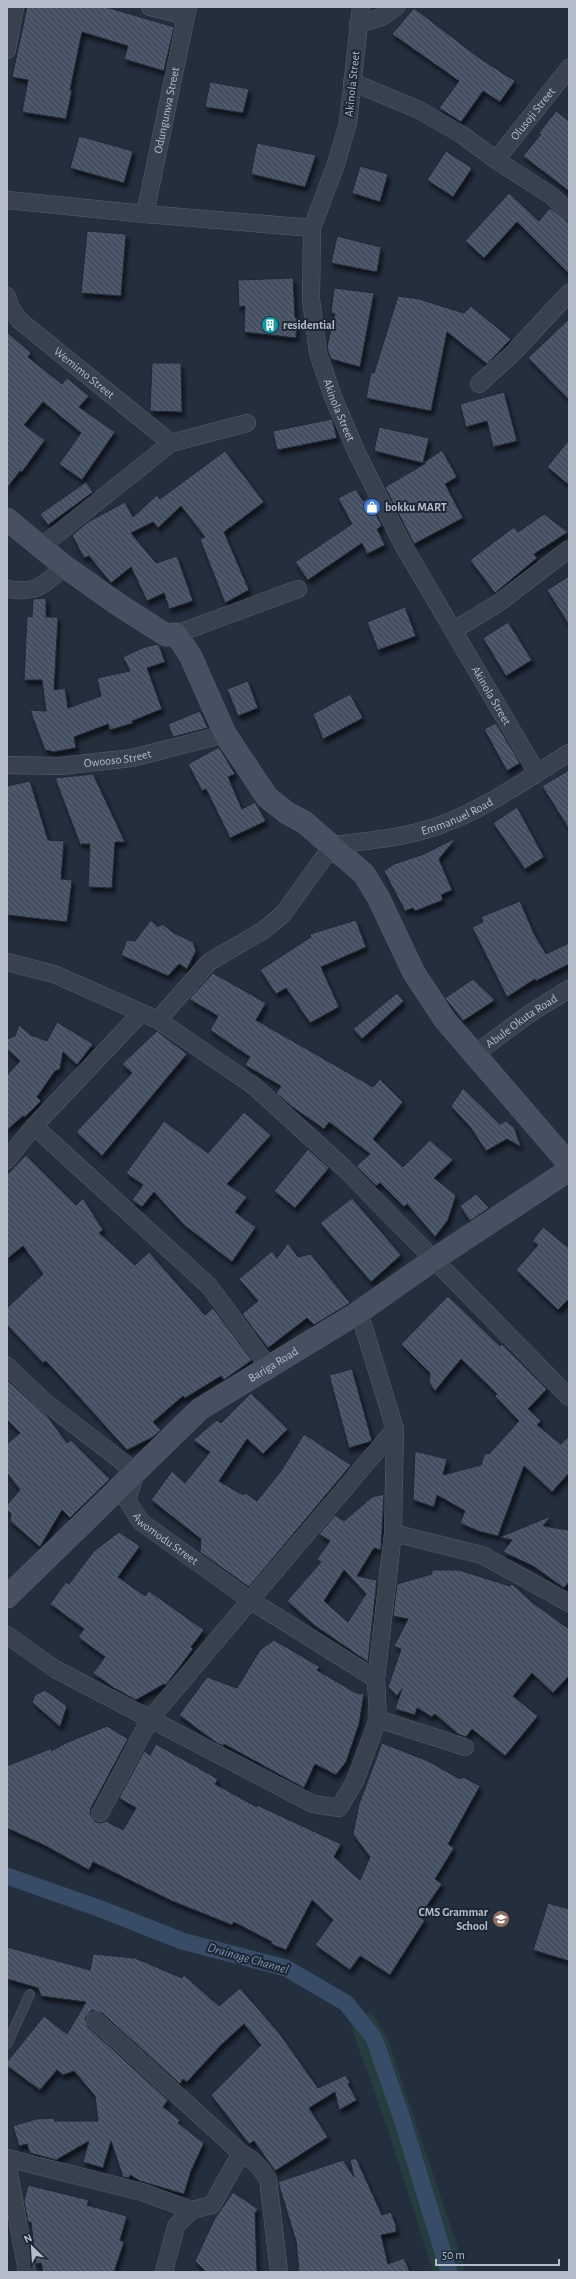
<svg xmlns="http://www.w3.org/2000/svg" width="576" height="2279" viewBox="0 0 576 2279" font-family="'Alegreya Sans',sans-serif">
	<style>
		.grass { fill: #263c3f }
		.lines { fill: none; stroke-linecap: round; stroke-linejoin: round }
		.canal { stroke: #394c67; stroke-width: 17 }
		.building { fill: url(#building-back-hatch); stroke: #1f2835; fill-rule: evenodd; filter: url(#shadow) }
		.lane-casing { stroke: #565f6c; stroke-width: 10 }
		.street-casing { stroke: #565f6c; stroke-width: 18 }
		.secondary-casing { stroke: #565f6c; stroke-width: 23 }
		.lane { stroke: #38414e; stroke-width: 9 }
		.street { stroke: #38414e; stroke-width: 17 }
		.secondary { stroke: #465061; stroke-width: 22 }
		.labels { text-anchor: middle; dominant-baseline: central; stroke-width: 4; stroke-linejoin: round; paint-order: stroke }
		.street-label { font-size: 12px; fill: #b4bcc9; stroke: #1d2633 }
		.poi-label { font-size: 12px; font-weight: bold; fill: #b4bcc9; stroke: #1d2633; text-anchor: start }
		.water-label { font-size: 13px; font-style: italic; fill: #7c92b1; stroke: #1d2633 }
	</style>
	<defs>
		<pattern id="building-back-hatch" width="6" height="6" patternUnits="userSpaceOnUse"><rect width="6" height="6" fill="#455162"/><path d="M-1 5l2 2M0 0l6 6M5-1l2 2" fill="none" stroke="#5d6877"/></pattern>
		<filter id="shadow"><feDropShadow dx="2.5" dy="4.5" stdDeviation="2" flood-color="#0009"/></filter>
	</defs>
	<rect width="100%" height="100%" fill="#242f3e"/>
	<path class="grass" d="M370,2011L386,2034L466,2272H433L387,2127L351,2027Z"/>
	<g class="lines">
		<path class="canal" d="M7,1876L101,1909L182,1941L286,1968L346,2003L374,2038L403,2122L449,2272"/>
	</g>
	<path class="building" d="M27,7H106L174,27L164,71L124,59L128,46L82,32L70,90H72L66,119L22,112L28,80L12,77Z
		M414,8L478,57L515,81L500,102L483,91L461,122L439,108L459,81L392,34Z
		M210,82L249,89L243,113L205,107Z
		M556,111L569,121V191L523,156L541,134L539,133Z
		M79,136L133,151L124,183L70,168Z
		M257,143L316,155L305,187L251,174Z
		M446,151L472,168L453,197L427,180Z
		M360,166L388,174L380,202L352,193Z
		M509,193L539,221L550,208L569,223V274L517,222L484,258L465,241Z
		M87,231L126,234L121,296L81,293Z
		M337,236L381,247L377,272L331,263Z
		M293,278L295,318H297L296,338L244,332L245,306L239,307L238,280Z
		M334,288L374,293L360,367L331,359L328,351L327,346L335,314L331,313Z
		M398,296L419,299L464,313L471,306L511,339L487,364L447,332L431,411L366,398L371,372L374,373Z
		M569,319V400L528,358Z
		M7,332L31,353L28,357L62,384L67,378L89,396L79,407L115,432L82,480L59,464L81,433L43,402L24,425L45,440L22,472L20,471L7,488Z
		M152,363H181L182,412L150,411Z
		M504,392L517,441L493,447L487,421L466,427L460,404Z
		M332,419L337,438L277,450L273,431Z
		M379,427L429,438L423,463L374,451Z
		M569,440V485L547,467Z
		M442,450L457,477L445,484L463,518L414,544L385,487L426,463H423Z
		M225,451L264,502L224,532L249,590L225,603L200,539L205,537L181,506L158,528L153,522L131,533L156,563L177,556L193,601L169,609L164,593L147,601L131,567L111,583L89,556L84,558L72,535L88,522L125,502L133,517L157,495L160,499Z
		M86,482L93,492L48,525L40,514Z
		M356,489L363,501L368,498L382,526L377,529L385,545L367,554L362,543L308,580L295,562L352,524L338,498Z
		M544,514L568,532L534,554L537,558L495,593L470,560L514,527L518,532Z
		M569,576V625L547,590Z
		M46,598V617H58L54,690L65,688L68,708L101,696L97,678L130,671L123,657L142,648L157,644L159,645L165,662L147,668L162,709L132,721L133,723L110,730L108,724L74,737L76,748L52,752L51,751L45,750L30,710L46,711L42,680H24L27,616L32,617L33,599Z
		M405,607L416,636L378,650L367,622Z
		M508,622L532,660L506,676L483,638Z
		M248,681L258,708L238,716L227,689Z
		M350,694L363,718L323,739L313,714Z
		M200,711L208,728L173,737L168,724Z
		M496,723L520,763L507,771L484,729Z
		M219,747L235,774L228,777L242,809L255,802L266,821L230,838L206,789L202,791L188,764Z
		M569,770V829L542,786Z
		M93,774L125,842H115L112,888L88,887L90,844H80L55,778Z
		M30,781L48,840L64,841L61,879L72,880L67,922L7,915V786Z
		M517,807L544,857L525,869L493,823Z
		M456,838L439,859L452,890L441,895L443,900L415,911L413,908L405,911L384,871L394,864L424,854Z
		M520,901L534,934L546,954L569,943V964L536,981L535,979L507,997L472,927L483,922L481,917Z
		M151,920L158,927L162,924L174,933L193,942L196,951L187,969L179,964L168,976L121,955L127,940L135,941Z
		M356,920L366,947L321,967L339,1007L310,1023L286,988L276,994L260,970L311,937L310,934Z
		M213,973L266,1003L256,1020L373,1087L380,1079L403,1102L373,1139L403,1167L430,1140L453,1160L434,1178L456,1195L448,1220L435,1237L407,1204L404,1207L380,1183L376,1186L356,1166L370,1154L329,1122L324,1129L291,1106L276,1093L281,1086L245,1065L250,1057L210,1030L218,1016L189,999Z
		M473,979L495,1000L463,1021L445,998Z
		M397,993L404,1001L362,1039L353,1029Z
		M57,1022L93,1044L77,1065L63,1052L60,1069L55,1071L37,1097L41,1101L25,1117L23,1116L7,1130V1075L20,1061L7,1049V1039L15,1036L19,1025L31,1035L47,1041Z
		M157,1031L187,1054L102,1156L76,1132L132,1073L122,1064Z
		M463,1088L500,1124L506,1121L514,1127L521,1147L507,1139L486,1151L471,1128L451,1106Z
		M244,1112L271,1135L227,1184L247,1197L235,1212L256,1227L232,1262L184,1225L154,1192L142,1207L132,1200L143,1185L126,1173L164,1121L208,1153Z
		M308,1149L329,1168L295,1208L274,1191Z
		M26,1155L76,1205L83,1198L103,1230L99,1233L135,1265L149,1252L205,1315L213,1308L252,1360L224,1380L221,1376L185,1398L183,1396L153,1422L161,1430L153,1437L127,1450L46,1361L43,1363L7,1325V1308L43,1274L23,1246L7,1259V1175Z
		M476,1194L489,1208L470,1221L460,1206Z
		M352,1198L401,1255L371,1282L320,1223Z
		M543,1227L569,1248V1299L558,1310L516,1270L538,1245L532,1241Z
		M288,1243L298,1257L311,1254L350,1303L314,1325L307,1318L268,1348L242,1314L258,1301L239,1279L272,1251L277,1258Z
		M448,1296L500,1346L502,1344L547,1389L528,1409L541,1421L537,1425L561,1444L569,1436V1473L552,1492L524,1466L498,1536L478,1531L460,1523L465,1511L437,1495L434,1507L413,1500L415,1451L447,1459L443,1475L481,1465L485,1453L489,1454L519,1421L495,1396L497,1394L461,1359L435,1391L429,1382L430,1373L401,1344Z
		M352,1369L372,1441L349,1448L329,1375Z
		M7,1380L48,1417L67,1443L71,1440L110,1479L70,1518L62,1510L40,1547L10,1521L11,1514L7,1510V1505L20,1490L7,1473V1444L20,1433L7,1420Z
		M251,1393L288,1429L263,1454L247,1439L219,1481L243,1495L245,1493L257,1501L281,1471L304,1434L351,1465L249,1587L200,1552L201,1539L151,1500L172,1471L185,1483L210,1452L193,1440L217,1420L221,1423Z
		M384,1494L381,1550L374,1548L357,1576L377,1580L368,1662L314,1625L287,1601L321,1562L317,1559L330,1541L319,1534L335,1515L344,1521L372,1497ZM344,1570L366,1594L348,1622L324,1601Z
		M551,1516L543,1526L569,1530V1582L564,1588L533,1566L503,1552L512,1540L500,1537Z
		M119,1532L140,1546L118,1577L145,1596L149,1591L204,1630L191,1647L193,1649L166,1685L164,1684L136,1700L114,1688L93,1673L105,1657L78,1637L84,1629L50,1604L66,1582L69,1584L94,1551Z
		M432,1570H459L510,1586L512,1584L533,1603L569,1629V1676L553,1693L532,1673L513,1696L538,1716L505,1756L472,1729L466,1737L458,1734L435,1714L432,1717L417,1708L415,1715L395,1709L402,1689L397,1696L388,1687L401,1649L394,1646L408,1619L393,1616L397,1584L432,1574Z
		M274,1640L320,1667L317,1670L356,1693L364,1694L359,1724L346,1762L336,1775L315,1764L304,1788L224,1744L223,1746L214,1741L179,1715L207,1677L237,1688L260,1650Z
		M45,1690L67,1706L60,1727L32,1702L35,1695Z
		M107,1726L128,1739L91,1808L90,1814L95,1822L101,1823L106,1821L123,1830L136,1808L119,1798L144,1751L150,1755L156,1744L218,1779L215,1784L257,1807V1805L341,1844L334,1857L360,1880L370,1857L353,1834L359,1804L382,1743L428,1761L460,1779L463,1777L480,1786L448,1844L454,1848L435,1879L442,1884L419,1917L425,1920L390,1975L360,1956L350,1970L315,1945L333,1920L312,1900L286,1950L271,1944L272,1942L234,1922L232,1925L172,1901L93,1862L89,1870L46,1846L7,1828V1766L52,1748L51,1751L66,1743Z
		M548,1903L569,1909V1961L533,1950Z
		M7,1947L90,1970L93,1954L135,1958L182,1978L184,1975L219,2006L240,1988L280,2034L318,2088L346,2075L350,2083L348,2084L357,2100L339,2110L335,2092L309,2108L328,2137L275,2171L254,2141L249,2144L211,2095L261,2045L244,2024L221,2045L187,2082L183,2079L180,2084L102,2013L92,2010L85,2018L88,2027L168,2100L163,2107L180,2120L178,2123L204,2143L191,2171L184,2194L140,2181L130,2175L129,2178L123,2177L111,2141L103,2168L83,2162L89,2141L56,2160L30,2153L27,2144L19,2146L13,2126L36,2119L54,2118L55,2121H98L95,2096L74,2071L63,2075L57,2070L40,2090L7,2066V2062L44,2016L67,2034L86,2002L41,1996L38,1988L7,1979Z
		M356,2158L382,2215L391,2212L396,2226V2232L381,2235L388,2264L404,2258L410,2272H299L296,2241L278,2182L343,2160L354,2177L350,2160Z
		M28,2185L89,2200L87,2205L127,2216L120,2240L124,2242L114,2272H43L41,2263L36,2264L31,2222H28L24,2201Z
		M233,2192L258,2209L255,2213L257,2272H206L195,2261L214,2220Z"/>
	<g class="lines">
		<g class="lane-casing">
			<path id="lane" d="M7,2044L30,1994"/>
		</g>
		<g class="street-casing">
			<g id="street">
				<path d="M150,7L186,16"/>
				<path id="s1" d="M361,7L348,123L336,164L312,228L311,299L318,353L333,397L357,453L403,545L537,773"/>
				<path d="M358,24L382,17L396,7"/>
				<path d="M7,50L15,7"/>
				<path d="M352,82L417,109L461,134L496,160L552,196L569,212"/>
				<path id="s2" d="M496,160L569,68"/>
				<path d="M7,200L145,214L312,228"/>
				<path id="s3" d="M145,214L188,7"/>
				<path id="s4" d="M7,296L11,308L19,320L171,443"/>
				<path d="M479,384L512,354L569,293"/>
				<path d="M42,546L171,443L247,423"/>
				<path d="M7,589C36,594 45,585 64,566"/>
				<path d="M454,630L497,604L569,549"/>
				<path d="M176,634L298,589"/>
				<path id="s5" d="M7,765L60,766L132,758L225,734"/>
				<path d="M7,962L54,974L158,1020L254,1086L344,1168L569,1397"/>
				<path id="s6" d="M158,1020L209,962L264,930L283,914L333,845C367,841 402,838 435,827C483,811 526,779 569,753"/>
				<path id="s7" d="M475,1054L529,1014L569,989"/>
				<path d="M34,1126L209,1286L269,1367"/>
				<path d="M7,1160L34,1126L141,1013"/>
				<path id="s8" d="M7,1366L44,1401L136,1472L127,1500L141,1522L250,1600L376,1679"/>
				<path d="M393,1533L482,1555L569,1603"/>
				<path d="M7,1635L55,1669L313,1804L339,1808L355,1781L378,1719L376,1679L393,1533L395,1429L359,1312"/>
				<path d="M378,1719L465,1747"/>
				<path d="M100,1813L150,1719L395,1429"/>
				<path d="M95,2020L241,2153C254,2160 260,2167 268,2179L279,2272"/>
				<path d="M7,2158L142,2192L192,2210"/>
				<path d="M7,2161L27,2272"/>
				<path d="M164,2272L176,2226L192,2210L212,2205L241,2153"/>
			</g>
		</g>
		<g class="secondary-casing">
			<g id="secondary">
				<path d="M7,519L64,566L119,605L166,635L176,634L191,657L225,734L267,797L287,813L304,822L364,874L378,897L414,973L445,1020L569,1164"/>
				<path id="s9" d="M7,1597L200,1409L359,1312L433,1260L569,1170"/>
			</g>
		</g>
		<use href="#lane" class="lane"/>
		<use href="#street" class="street"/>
		<use href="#secondary" class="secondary"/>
	</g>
	<defs>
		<g id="building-disc" transform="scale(0.9)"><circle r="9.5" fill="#0f9aa8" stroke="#1d2633"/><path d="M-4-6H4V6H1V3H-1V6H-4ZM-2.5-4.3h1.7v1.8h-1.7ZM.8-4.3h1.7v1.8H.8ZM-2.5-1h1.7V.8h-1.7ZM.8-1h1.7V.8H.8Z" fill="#fff"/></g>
		<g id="shop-disc" transform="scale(0.9)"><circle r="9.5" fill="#3f7fe0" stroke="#1d2633"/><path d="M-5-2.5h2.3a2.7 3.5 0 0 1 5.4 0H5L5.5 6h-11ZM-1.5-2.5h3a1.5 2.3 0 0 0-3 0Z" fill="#fff"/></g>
		<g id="school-disc" transform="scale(0.9)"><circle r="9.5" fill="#8d6e63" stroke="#1d2633"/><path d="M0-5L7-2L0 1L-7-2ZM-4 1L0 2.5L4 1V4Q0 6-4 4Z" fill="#fff"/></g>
	</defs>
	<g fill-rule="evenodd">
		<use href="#building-disc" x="270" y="325"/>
		<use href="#shop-disc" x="372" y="507"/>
		<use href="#school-disc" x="501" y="1919"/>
	</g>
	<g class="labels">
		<g class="street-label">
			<text transform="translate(352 84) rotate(-84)">Akinola Street</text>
			<text stroke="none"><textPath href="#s3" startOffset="106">Odungunwa Street</textPath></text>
			<text stroke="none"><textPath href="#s2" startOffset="59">Olusoji Street</textPath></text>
			<text stroke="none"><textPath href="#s4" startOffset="111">Wemimo Street</textPath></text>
			<text stroke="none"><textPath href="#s1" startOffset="414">Akinola Street</textPath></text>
			<text stroke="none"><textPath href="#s1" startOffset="738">Akinola Street</textPath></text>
			<text stroke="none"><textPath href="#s5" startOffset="111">Owooso Street</textPath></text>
			<text stroke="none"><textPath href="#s6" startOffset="379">Emmanuel Road</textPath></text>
			<text stroke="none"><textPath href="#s7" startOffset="57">Abule Okuta Road</textPath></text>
			<text stroke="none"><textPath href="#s9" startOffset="355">Bariga Road</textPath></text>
			<text stroke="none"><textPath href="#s8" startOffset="252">Awomodu Street</textPath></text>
		</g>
		<g class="poi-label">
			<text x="283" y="325">residential</text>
			<text x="385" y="507">bokku MART</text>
			<text x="488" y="1912" text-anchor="end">CMS Grammar<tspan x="488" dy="14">School</tspan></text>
		</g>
		<g class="water-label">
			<text transform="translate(248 1959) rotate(16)">Drainage Channel</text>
		</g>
	</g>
	<rect width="576" height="2279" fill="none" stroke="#b4bcc9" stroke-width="16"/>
	<g transform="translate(32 2247) rotate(335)" stroke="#1d2633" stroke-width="3" paint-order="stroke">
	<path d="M0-3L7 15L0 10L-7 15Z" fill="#b4bcc9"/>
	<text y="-6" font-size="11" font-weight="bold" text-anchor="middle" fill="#b4bcc9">N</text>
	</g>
	<path d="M436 2259v6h123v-6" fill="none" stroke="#b4bcc9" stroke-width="2"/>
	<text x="442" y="2259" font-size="12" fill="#b4bcc9" stroke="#1d2633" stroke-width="3" paint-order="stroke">50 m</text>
</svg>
